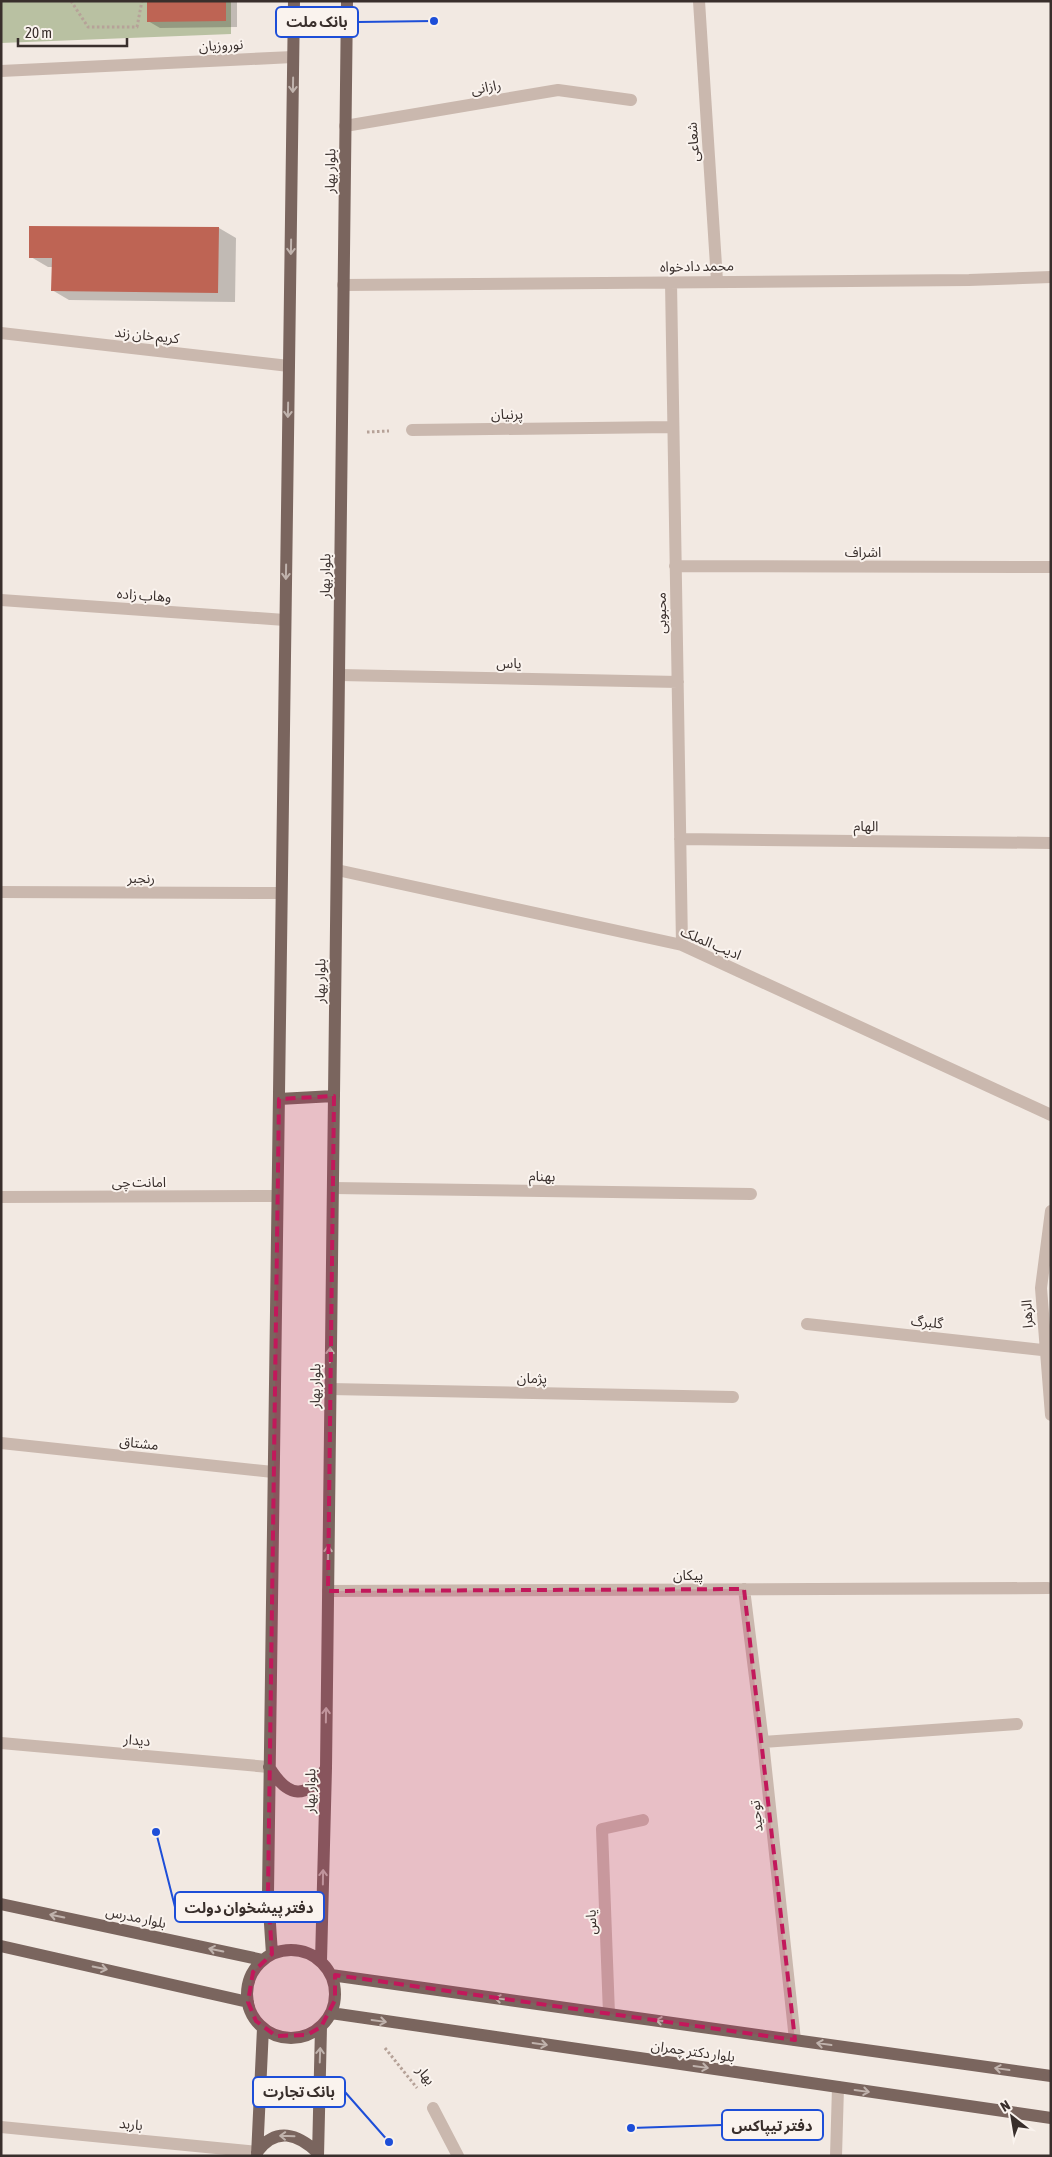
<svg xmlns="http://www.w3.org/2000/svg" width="1052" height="2157" viewBox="0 0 1052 2157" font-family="'Asap Condensed','Noto Sans Arabic',sans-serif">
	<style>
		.green { fill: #b9c1a2 }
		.shadow { fill: #0003 }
		.building { fill: #be6454 }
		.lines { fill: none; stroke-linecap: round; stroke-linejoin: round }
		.path { stroke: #b6a298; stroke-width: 3; stroke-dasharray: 2.5 2.5; stroke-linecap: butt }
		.minor { stroke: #cab8ae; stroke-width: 12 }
		.major { stroke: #7a655e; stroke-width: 12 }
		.oneway { stroke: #c0b3ad }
		.marked { fill: #c2185b; fill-opacity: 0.2; stroke: #c2185b; stroke-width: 4; stroke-dasharray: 10 6; stroke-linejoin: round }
		.labels { text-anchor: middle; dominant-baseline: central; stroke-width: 4; stroke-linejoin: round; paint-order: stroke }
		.street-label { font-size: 14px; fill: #392f2c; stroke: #faf3ee }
		.leader { fill: none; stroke: #1d4ed8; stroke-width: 2 }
		.callout-dot { fill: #1d4ed8; stroke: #faf3ee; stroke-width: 2 }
		.callout { fill: #faf3ee; stroke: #1d4ed8; stroke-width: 2 }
		.callout-label { font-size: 15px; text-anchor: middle; font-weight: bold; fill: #392f2c }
	</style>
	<rect width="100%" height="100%" fill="#f2e9e2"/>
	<path class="green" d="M1,1H231V34L1,43Z"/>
	<path class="shadow" d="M148,1H237V27L160,28L148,21Z
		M219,228L236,238L235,302L69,300L52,290L53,267H48L31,257Z"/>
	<path class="building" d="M147,1H226V21L147,22Z
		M29,226L219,227L218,293L51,291L52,258H29Z"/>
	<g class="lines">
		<path class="path" d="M71,1L88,27H137L142,1
			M367,432L389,431
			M385,2048L417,2088"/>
		<path class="minor" d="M699,1L717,281
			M1,71L293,57
			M345,126L558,90L631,100
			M671,282L682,945
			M343,285L969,280L1051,277
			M1,333L289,366
			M412,430L673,427
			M675,566L1051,567
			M1,600L285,620
			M340,675L678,682
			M680,839L1051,843
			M337,870L682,945L1051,1115
			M1,892L281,893
			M333,1188L751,1194
			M1,1197L277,1196
			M1051,1211L1041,1288L1051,1415
			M807,1324L1051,1351
			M330,1389L733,1397
			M1,1443L273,1472
			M744,1589L763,1742L795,2040
			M328,1591L1048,1588
			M763,1742L1017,1724
			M1,1743L269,1767
			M609,2014L602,1829L643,1820
			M433,2108L458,2156
			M1,2127L257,2152
			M836,2156L838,2087"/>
		<path class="major" d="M279,1099L334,1096
			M269,1767C288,1798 307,1801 326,1768
			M1,1904L263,1960
			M1,1946L248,2002
			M247 1994a44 44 0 1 1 88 0a44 44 0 1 1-88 0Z
			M272,1954L268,1894L294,1
			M321,1961L326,1768L347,1
			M331,1975L1051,2076
			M331,2013L1051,2118
			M257,2152C276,2126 298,2134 318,2153
			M257,2156L263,2028
			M318,2156L321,2027"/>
	</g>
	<defs><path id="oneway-shaft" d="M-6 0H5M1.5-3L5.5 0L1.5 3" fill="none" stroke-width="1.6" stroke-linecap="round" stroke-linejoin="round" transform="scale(1.25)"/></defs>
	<g class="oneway">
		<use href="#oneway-shaft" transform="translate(293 85) rotate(91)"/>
		<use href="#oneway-shaft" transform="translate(291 247) rotate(91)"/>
		<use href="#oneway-shaft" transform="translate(288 410) rotate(91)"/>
		<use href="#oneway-shaft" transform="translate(286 572) rotate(91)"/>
		<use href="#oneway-shaft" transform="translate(330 1355) rotate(-89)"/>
		<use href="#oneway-shaft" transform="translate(328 1553) rotate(-89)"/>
		<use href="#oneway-shaft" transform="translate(326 1715) rotate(-89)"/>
		<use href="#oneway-shaft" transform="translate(323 1877) rotate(-89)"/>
		<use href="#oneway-shaft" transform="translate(57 1916) rotate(-168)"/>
		<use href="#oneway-shaft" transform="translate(216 1950) rotate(-168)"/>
		<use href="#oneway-shaft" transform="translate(100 1968) rotate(12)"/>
		<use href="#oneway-shaft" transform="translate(502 1999) rotate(-172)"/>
		<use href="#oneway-shaft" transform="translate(379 2021) rotate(8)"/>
		<use href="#oneway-shaft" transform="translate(663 2021) rotate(-172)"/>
		<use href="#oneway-shaft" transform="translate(540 2044) rotate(8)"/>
		<use href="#oneway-shaft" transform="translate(824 2044) rotate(-172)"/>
		<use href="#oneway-shaft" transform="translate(320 2055) rotate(-88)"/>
		<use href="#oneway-shaft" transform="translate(701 2067) rotate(8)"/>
		<use href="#oneway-shaft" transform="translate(1002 2069) rotate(-172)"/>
		<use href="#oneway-shaft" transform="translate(862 2091) rotate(8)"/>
		<use href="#oneway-shaft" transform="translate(287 2136) rotate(-178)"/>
	</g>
	<path class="marked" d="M334,1096L328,1591L744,1589L795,2040L335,1975V2000L321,2027L307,2035L276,2036L256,2021L248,2002L253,1972L272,1954L268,1894L279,1099Z"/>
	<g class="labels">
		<g class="street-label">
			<text transform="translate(221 45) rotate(-3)">نوروزیان</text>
			<text transform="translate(486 87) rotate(-10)">رازانی</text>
			<text transform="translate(693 142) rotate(-94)">شعاعی</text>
			<text transform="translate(330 171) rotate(-89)">بلوار بهار</text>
			<text transform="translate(697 266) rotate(-1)">محمد دادخواه</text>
			<text transform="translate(147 335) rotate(6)">کریم خان زند</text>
			<text transform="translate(507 414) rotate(-1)">پرنیان</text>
			<text x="863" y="552">اشراف</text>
			<text transform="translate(325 576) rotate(-89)">بلوار بهار</text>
			<text transform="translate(144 595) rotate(4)">وهاب زاده</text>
			<text transform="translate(661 613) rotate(-91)">محبوبی</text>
			<text transform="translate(509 663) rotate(1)">یاس</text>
			<text transform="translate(866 826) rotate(1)">الهام</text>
			<text x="141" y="878">رنجبر</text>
			<text transform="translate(711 943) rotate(23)">ادیب الملک</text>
			<text transform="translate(320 981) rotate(-89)">بلوار بهار</text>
			<text transform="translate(542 1176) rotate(1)">بهنام</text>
			<text x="139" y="1182">امانت چی</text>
			<text transform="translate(1027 1314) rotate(-93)">الزهرا</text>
			<text transform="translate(927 1322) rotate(6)">گلبرگ</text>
			<text transform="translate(532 1378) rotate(1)">پژمان</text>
			<text transform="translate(315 1386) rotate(-89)">بلوار بهار</text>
			<text transform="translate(139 1443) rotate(6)">مشتاق</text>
			<text x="688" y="1575">پیکان</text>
			<text transform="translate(137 1740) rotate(5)">دیدار</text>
			<text transform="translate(310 1791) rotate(-89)">بلوار بهار</text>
			<text transform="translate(756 1816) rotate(-96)">توحید</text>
			<text transform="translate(136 1917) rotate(12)">بلوار مدرس</text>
			<text transform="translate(591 1922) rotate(-92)">یاس</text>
			<text transform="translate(693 2051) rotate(8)">بلوار دکتر چمران</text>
			<text transform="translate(426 2075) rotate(51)">بهار</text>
			<text transform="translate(131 2124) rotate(6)">باربد</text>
		</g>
	</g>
	<path class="leader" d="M434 21L358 22M156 1832L175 1907M389 2142L345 2092M631 2128L722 2125"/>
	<g class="callout-dot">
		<circle cx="434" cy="21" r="5"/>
		<circle cx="156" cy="1832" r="5"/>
		<circle cx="389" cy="2142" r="5"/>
		<circle cx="631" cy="2128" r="5"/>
	</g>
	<g class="callout">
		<rect x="276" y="7" width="82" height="30" rx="5"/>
		<rect x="175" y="1892" width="149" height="30" rx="5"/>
		<rect x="253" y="2077" width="92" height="30" rx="5"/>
		<rect x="722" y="2110" width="101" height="30" rx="5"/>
	</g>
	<g class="callout-label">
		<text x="317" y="27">بانک ملت</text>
		<text x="249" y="1913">دفتر پیشخوان دولت</text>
		<text x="299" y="2097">بانک تجارت</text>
		<text x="772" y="2131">دفتر تیپاکس</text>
	</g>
	<rect width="1052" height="2157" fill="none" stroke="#392f2c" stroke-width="5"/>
	<g transform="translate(1012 2117) rotate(329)" stroke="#faf3ee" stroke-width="4" paint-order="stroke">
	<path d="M0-4L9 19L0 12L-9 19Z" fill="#392f2c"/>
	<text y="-8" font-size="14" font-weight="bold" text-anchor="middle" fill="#392f2c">N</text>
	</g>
	<path d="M18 38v8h109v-8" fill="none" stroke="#392f2c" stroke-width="2.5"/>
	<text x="25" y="38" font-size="15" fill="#392f2c" stroke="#faf3ee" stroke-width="4" paint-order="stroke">20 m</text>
</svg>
